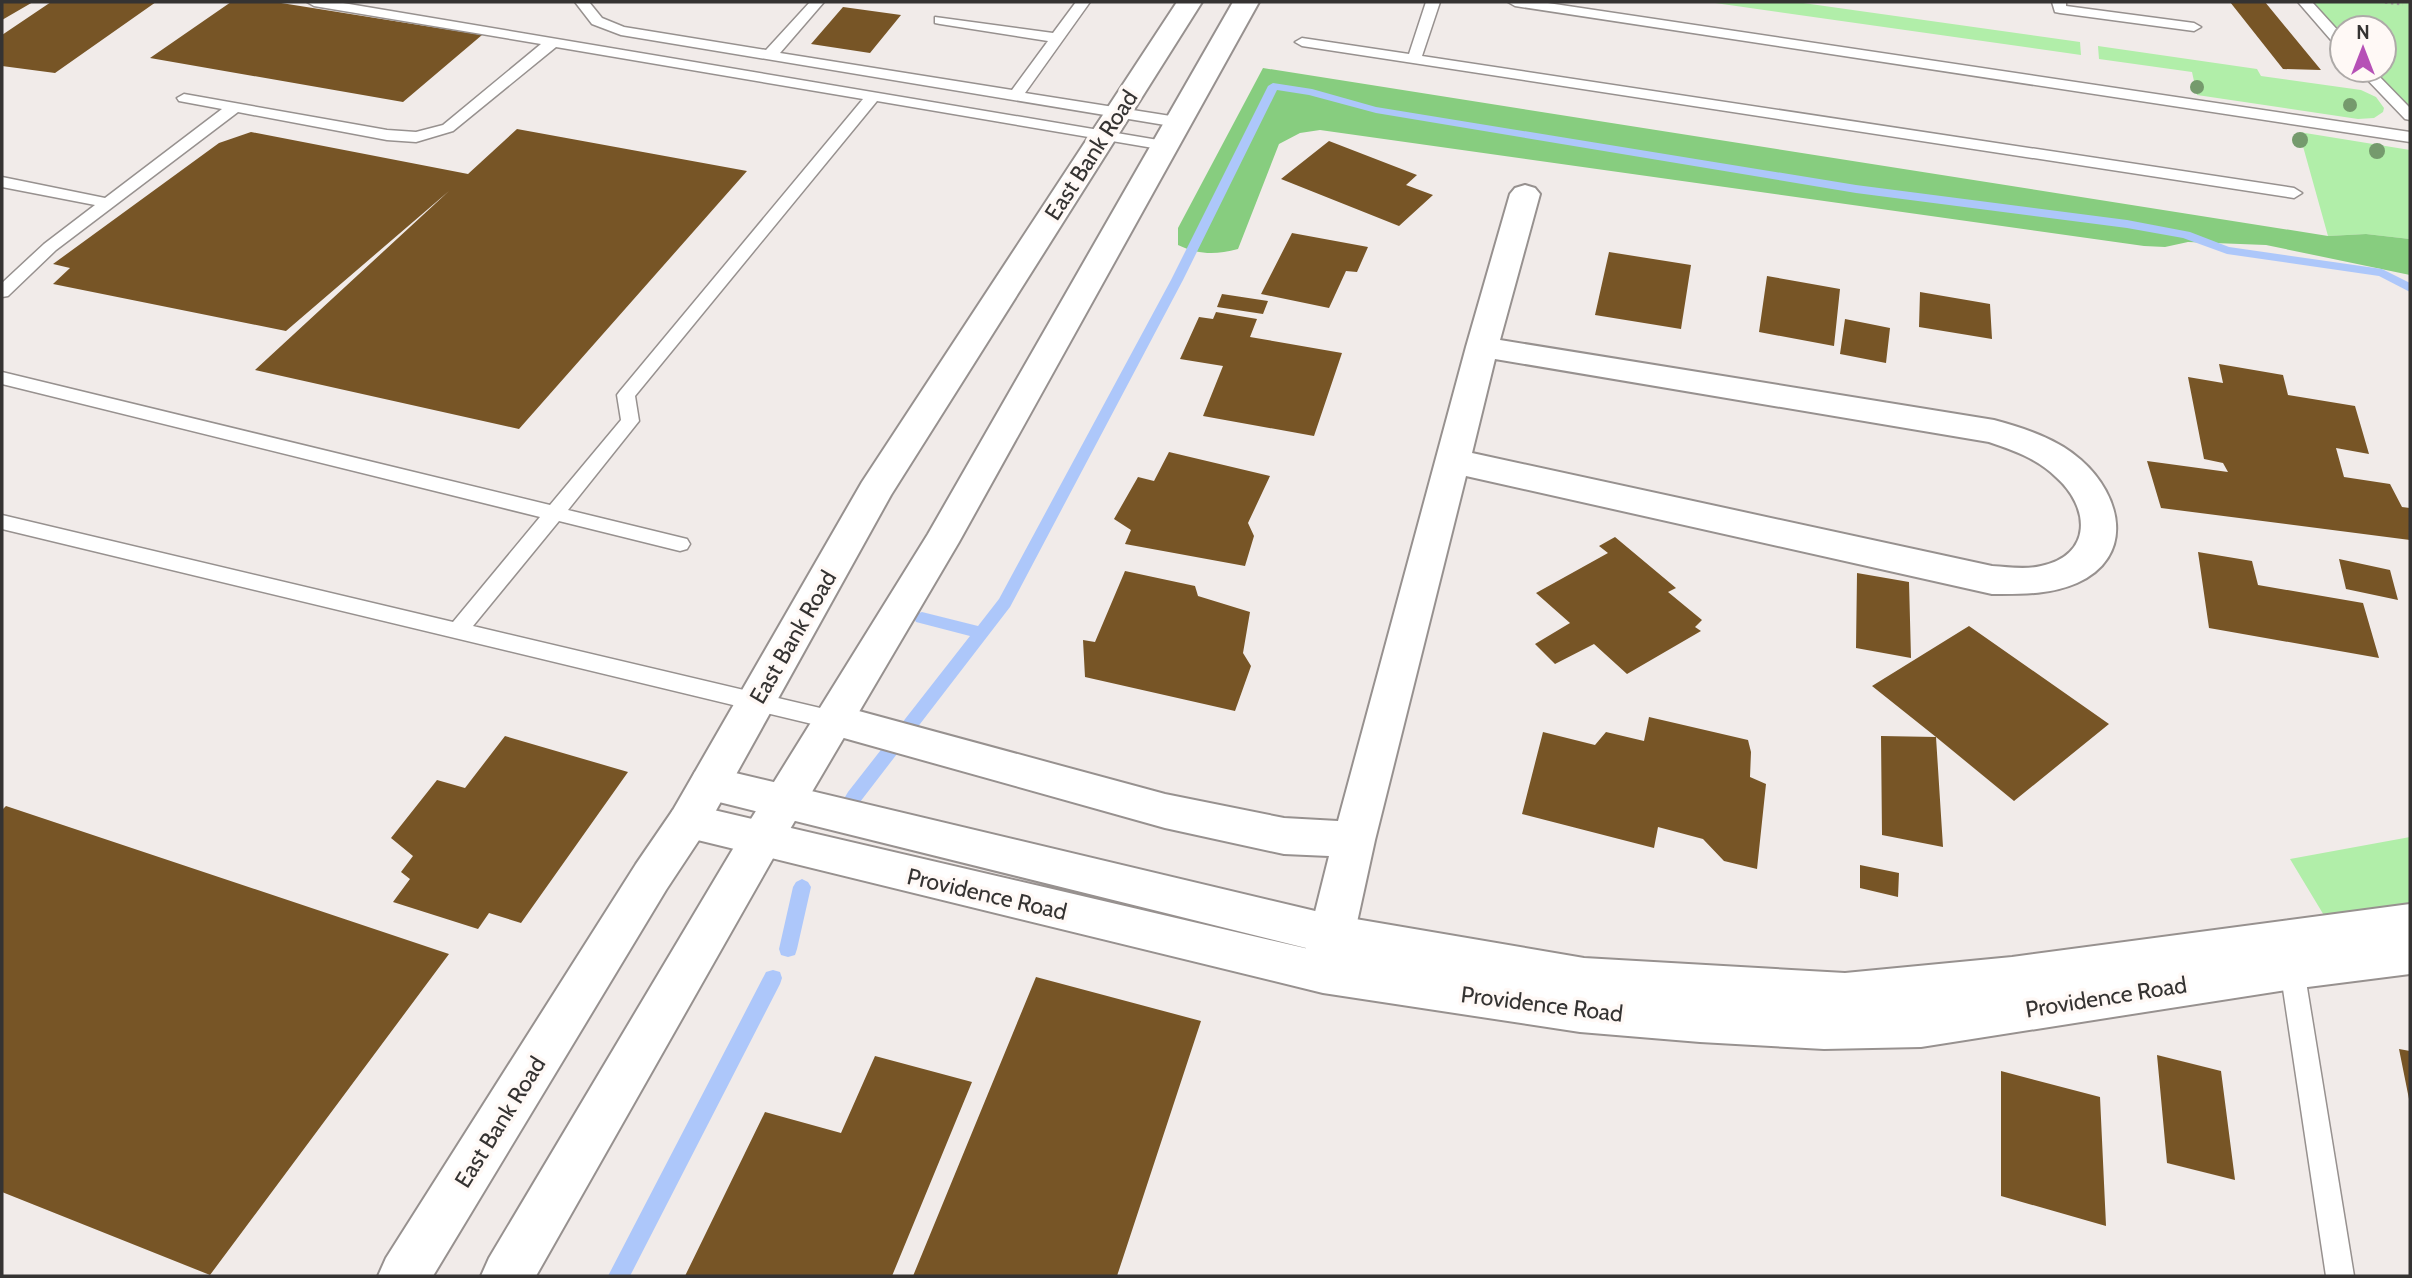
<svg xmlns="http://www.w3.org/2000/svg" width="2412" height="1278" viewBox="0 0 2412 1278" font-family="Cabin,sans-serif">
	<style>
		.green { fill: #b1eea9 }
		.forest { fill: #87cd7f }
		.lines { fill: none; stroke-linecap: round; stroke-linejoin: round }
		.stream { fill: #adc7fa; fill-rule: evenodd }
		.building { fill: #775526 }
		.lane-casing { stroke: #97918f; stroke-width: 3 }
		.street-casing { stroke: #97918f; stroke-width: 4 }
		.secondary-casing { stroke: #97918f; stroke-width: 4 }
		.primary-casing { stroke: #97918f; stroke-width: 4 }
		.path { stroke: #aaa5a4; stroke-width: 3.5; stroke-dasharray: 2.5 3.5; stroke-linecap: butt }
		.lane { fill: #fff; fill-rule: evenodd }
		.street { fill: #fff; fill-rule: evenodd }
		.secondary { fill: #fff; fill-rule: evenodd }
		.primary { fill: #fff; fill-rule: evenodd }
		.tree { fill: #759a6d }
		.labels { text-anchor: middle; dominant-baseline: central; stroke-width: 7; stroke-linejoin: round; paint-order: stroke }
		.street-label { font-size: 23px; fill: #353332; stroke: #fff9f6 }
	</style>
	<rect width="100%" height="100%" fill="#f1ebe9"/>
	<path class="green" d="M1708,2H1796L2080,42L2081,55Z
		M2305,2H2410V116L2365,70H2384V28H2342V44Z
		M2098,46L2257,69L2261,76L2361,90L2376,97L2384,108L2383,112L2374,118L2358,119L2197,95L2192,72L2099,59Z
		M2299,132L2410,150V239L2366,234L2328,236Z
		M2410,837V912L2328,922L2290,859Z"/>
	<path class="forest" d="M1263,68L2328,236L2366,234L2410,239V275L2266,245L2188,242L2165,247L2144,246L1320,130L1300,133L1279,144L1238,249C1215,255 1200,255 1178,245V228Z"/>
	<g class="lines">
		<path class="stream" d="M1273,83L1312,89L1376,107L1856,185L2127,220L2190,232L2229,247L2382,269L2410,283V292L2379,276L2227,254L2183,238L2127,228L1856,193L1376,113L1309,95L1277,90L1183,280L1010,607L860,802L854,804L848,802L845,797L848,792L970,636L916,622L914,618L916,614L922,612L978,626L999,599L1171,280L1268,86Z
			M802,879L808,882L811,887L797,949L795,955L788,957L781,955L779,949L793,887L796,882Z
			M773,970L780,972L782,978L780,984L630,1276H608L766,972Z"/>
	</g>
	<path class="building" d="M2,2H33L2,20Z
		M51,2H156L55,73L2,66V35Z
		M231,2H275L482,35L403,102L150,58Z
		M2230,2H2265L2321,70L2283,69Z
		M843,7L901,15L870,53L811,44Z
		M517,129L747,171L519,429L255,370L449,191L286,331L53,284L70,268L53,264L219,143L251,132L468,174Z
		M1329,141L1417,175L1406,185L1433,195L1399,226L1281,179Z
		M1292,233L1368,247L1357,272L1346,271L1329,308L1261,294Z
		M1609,252L1691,265L1681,329L1595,315Z
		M1767,276L1840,289L1834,346L1759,332Z
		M1920,292L1990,304L1992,339L1919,327Z
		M1222,294L1268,301L1263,314L1217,307Z
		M1216,312L1257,319L1250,337L1342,353L1314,436L1203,416L1223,366L1180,359L1199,317L1213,319Z
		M1845,319L1890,328L1886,363L1840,354Z
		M2219,364L2283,375L2288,395L2355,406L2369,454L2336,448L2344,477L2390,484L2402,507L2410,508V540L2161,508L2147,461L2228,472L2223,463L2204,459L2188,377L2223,383Z
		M1169,452L1270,476L1248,523L1254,536L1245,566L1125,544L1131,530L1114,519L1138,477L1154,481Z
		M1615,537L1676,588L1668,592L1702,620L1695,627L1701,631L1627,674L1594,644L1555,664L1535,644L1570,623L1536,593L1608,553L1599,546Z
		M2198,552L2252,561L2258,585L2363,603L2379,658L2209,628Z
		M2339,559L2390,570L2398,600L2346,589Z
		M1125,571L1195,586L1198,596L1250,612L1243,653L1251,666L1235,711L1085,677L1083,640L1095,642Z
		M1857,573L1909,582L1911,658L1856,648Z
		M1969,626L2109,724L2014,801L1936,737L1943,847L1882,835L1881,736L1936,737L1872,686Z
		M1649,717L1748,740L1751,752L1750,777L1766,784L1757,869L1724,861L1703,839L1658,827L1654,848L1522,814L1543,732L1595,745L1606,732L1644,741Z
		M505,736L628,772L521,923L489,913L478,929L393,902L410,879L401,872L413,856L391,838L437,780L465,788Z
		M6,806L449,954L210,1275L2,1192V810Z
		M1860,865L1899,873L1898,897L1860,888Z
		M1036,977L1201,1021L1117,1276H913Z
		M2399,1049L2410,1051V1099H2409Z
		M2157,1055L2221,1071L2235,1180L2167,1163Z
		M875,1056L972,1082L892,1276H685L765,1112L841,1133Z
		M2001,1071L2100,1097L2106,1226L2001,1196Z"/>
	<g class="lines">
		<g class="lane-casing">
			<path id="lane" d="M307,2H337L1170,142L1173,145L1170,148L1165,150L877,101L635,396L639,421L568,510L687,539L690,544L687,549L680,551L559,521L473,626L833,711L841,714L844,720L841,726L833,729L2,529V515L453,622L540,517L2,384V372L550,505L621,420L617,395L620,391L863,99L556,47L453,131L416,142L387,140L238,112L56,250L8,296L2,297V283L44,244L95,205L2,187V177L105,198L222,109L179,101L177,98L184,94L387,130L416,132L443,125L541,44L314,6Z
				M575,2H589L602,18L624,27L766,50L810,2H824L780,53L1012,90L1048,41L940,24L935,23V17L1053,33L1076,2H1090L1025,93L1177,117L1185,122L1177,127L621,35L592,24Z
				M1426,2H1440L1422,56L2294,188L2302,193L2294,198L1302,46L1295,42L1302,38L1409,54Z
				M1508,2H1541L2410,132V142L1515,6Z
				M2052,2H2066V6L2194,23L2201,27L2194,31L2060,13L2055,12Z
				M2298,2H2312L2342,35V48L2337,47Z
				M2358,70H2373L2410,108V120L2405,119Z
				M2292,958L2301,961L2304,969L2354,1276H2326L2280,969L2283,961Z"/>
		</g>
		<g class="street-casing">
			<path id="street" d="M1525,185L1535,188L1540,194L1500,340L1994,420C2024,428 2058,439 2081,460C2122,496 2135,557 2077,583C2049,595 2022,594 1992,594L1466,476L1375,840L1347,968L1340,982L1324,988L1308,982L1301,968L1329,856L1284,854L1165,828L819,731L813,720L819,709L833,704L1165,794L1284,818L1338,821L1466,347L1510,194L1515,188ZM1495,359L1989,442C2013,450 2038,459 2056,477C2090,507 2093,555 2041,566C2025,570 2008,567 1992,566L1472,453Z"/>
		</g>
		<g class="secondary-casing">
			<path id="secondary" d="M710,767L1332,915L1584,958L1845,973L2012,957L2410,904V974L2292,989L1921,1047L1824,1049L1700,1042L1580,1032L1323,993L673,834L667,822L673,810L688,804L1326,953L695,796L689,784L695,772Z"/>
		</g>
		<g class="primary-casing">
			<path id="primary" d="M1177,2H1202L891,495L703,834L666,890L433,1276H378L386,1258L636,864L673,810L862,482Z
				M1233,2H1259L959,542L776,853L536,1276H481L489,1258L746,827L928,534Z"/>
		</g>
		<path class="path" d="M2385,2L2403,4"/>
		<use href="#lane" class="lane"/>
		<use href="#street" class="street"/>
		<use href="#secondary" class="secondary"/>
		<use href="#primary" class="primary"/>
	</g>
	<g class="tree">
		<circle cx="2197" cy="87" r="7"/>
		<circle cx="2350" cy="105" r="7"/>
		<circle cx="2300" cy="140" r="8"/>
		<circle cx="2377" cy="151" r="8"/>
	</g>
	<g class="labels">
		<g class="street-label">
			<text transform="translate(1091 155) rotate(-57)">East Bank Road</text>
			<text transform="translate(793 637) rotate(-60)">East Bank Road</text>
			<text transform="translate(987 894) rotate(13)">Providence Road</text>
			<text transform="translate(2106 997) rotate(-9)">Providence Road</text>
			<text transform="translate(1542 1004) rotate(7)">Providence Road</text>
			<text transform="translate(500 1122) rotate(-58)">East Bank Road</text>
		</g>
	</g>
	<rect width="2412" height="1278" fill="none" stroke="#353332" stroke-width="7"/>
	<g transform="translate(2363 49)"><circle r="33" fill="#fff9f6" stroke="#aeaaa8" stroke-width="2"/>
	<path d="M0-5L12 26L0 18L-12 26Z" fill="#b651b6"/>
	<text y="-10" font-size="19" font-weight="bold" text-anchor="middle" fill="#353332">N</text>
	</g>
</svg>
